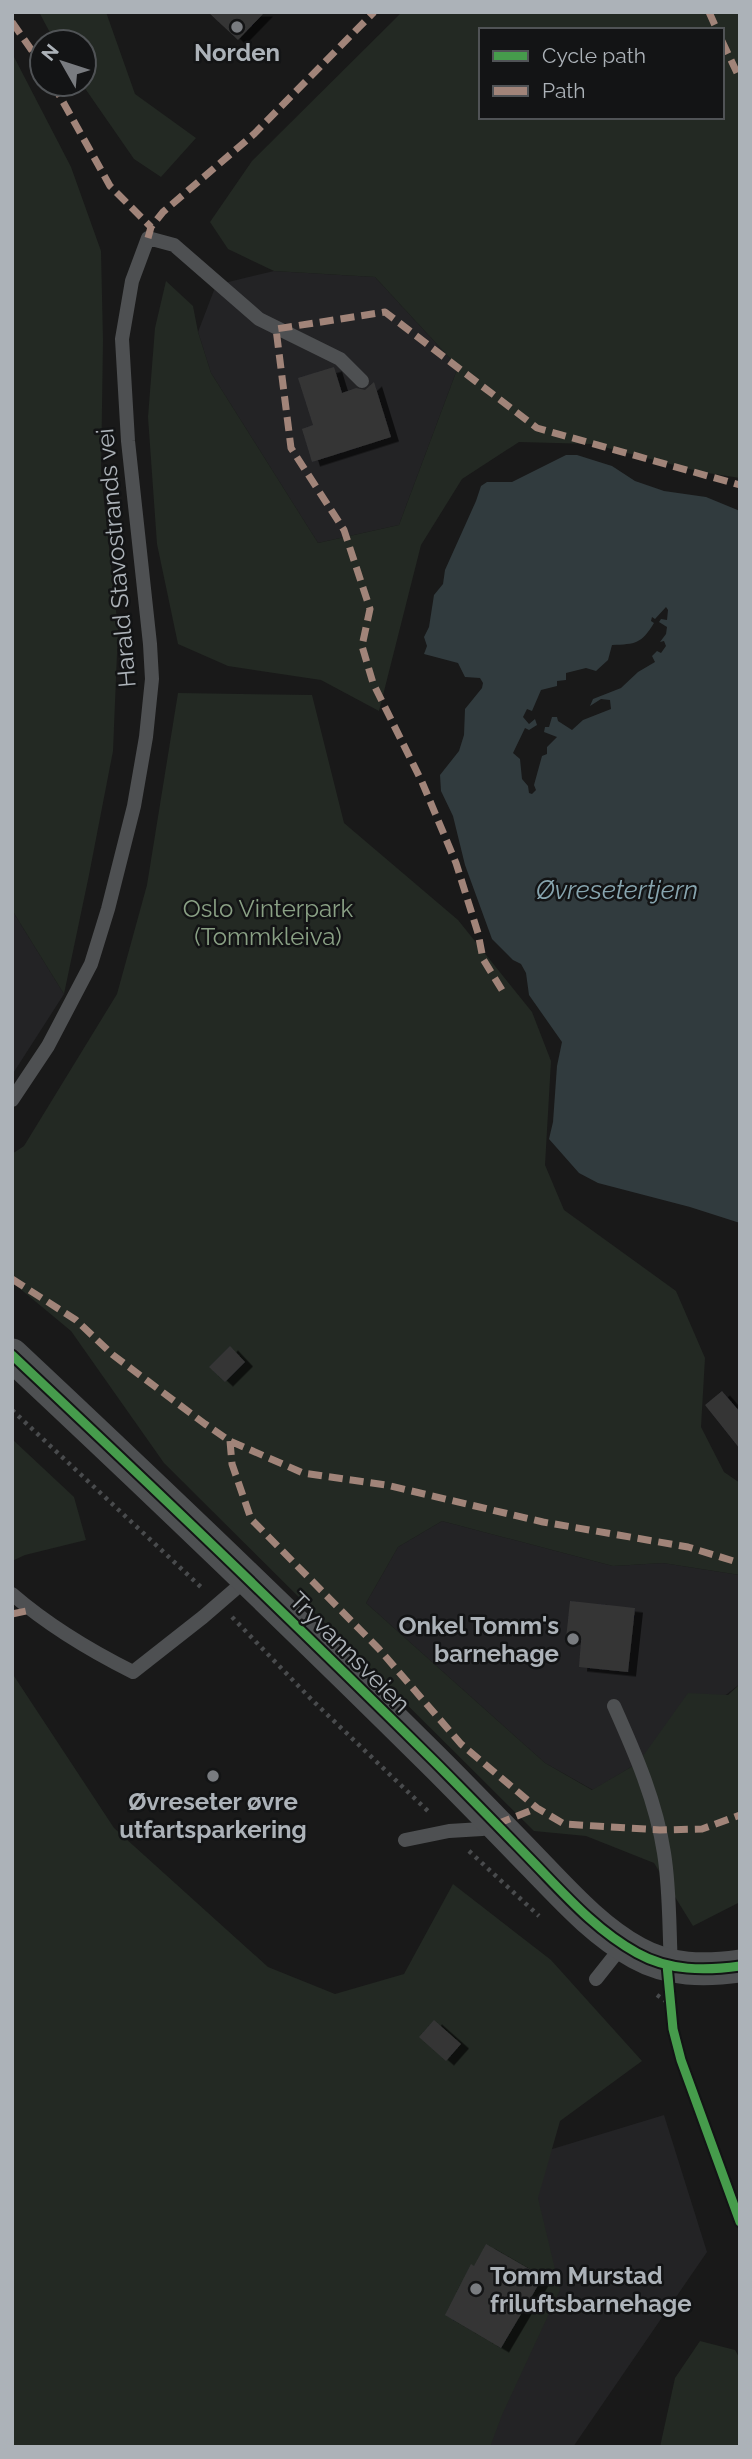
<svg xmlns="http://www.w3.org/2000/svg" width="752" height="2459" viewBox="0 0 752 2459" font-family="Raleway,sans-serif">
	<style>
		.built { fill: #232325 }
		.green { fill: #232923; fill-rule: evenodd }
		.water { fill: #313b3e; fill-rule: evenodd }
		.building { fill: #353536; filter: url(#shadow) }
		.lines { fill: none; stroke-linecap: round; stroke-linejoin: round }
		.path { stroke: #494b4d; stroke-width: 4.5; stroke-dasharray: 3.5 5; stroke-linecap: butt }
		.service { stroke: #4e5052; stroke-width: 14 }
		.tertiary { stroke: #4e5052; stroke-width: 33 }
		.quiet { stroke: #a18479; stroke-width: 7; stroke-dasharray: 14 7; stroke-linecap: butt }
		.cycleway-casing { stroke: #131415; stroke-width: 13 }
		.cycleway { stroke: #469c4c; stroke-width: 9 }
		.poi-dot { fill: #797c80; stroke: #131415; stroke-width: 2.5 }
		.labels { text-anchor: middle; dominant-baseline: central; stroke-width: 5; stroke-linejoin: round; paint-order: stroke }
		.poi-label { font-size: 24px; font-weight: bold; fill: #acb2b8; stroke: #131415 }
		.street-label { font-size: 24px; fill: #acb2b8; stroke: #131415 }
		.park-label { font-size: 24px; fill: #8aa185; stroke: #131415 }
		.water-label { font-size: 26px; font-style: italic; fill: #87a5af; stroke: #131415 }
	</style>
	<defs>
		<filter id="shadow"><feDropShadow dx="8" dy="4.5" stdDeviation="0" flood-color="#0009"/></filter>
	</defs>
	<rect width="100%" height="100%" fill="#191919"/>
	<path class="built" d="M274,271L375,277L458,367L399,525L318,543L211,373L198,332L216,285Z
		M12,910L64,994L12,1075Z
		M442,1521L613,1566L663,1563L740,1575V1684L638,1763L593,1790L545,1763L366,1603L398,1547Z
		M664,2115L707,2252L573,2447H450L427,2187Z"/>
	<path class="green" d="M39,12H106L135,94L196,138L161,177L134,159L82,84H84V42H55Z
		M402,12H740V478L701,472L592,444L519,442L462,479L421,545L379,711L321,680L228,666L178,644L157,544L148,417L155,328L166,281L193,306L198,332L211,373L318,543L399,525L458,367L375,277L274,271L228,249L210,222L252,161ZM481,30H722V117H481Z
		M12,53L71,167L101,251L103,340L101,474L118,629L113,751L89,875L64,994L12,910Z
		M178,693L312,695L344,823L458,920L532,1012L551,1061L545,1165L564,1210L676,1291L705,1358L701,1427L724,1472L740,1483V1575L663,1563L613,1566L442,1521L398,1547L366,1603L545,1763L592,1790L638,1763L688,1693L728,1695L740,1684V1902L693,1926L654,1863L586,1836L534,1831L164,1463L71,1331L12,1282V1154L24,1146L117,994L147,885Z
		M12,1439L74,1497L86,1540L25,1555L12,1561Z
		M12,1673L114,1828L268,1967L335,1994L404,1974L453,1884L551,1960L642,2061L560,2121L538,2198L560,2290L502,2415L490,2447H12Z
		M700,2341L735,2350L740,2359V2447H660L675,2378Z"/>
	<path class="water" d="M566,455H577L596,461L612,466L635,481L664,491L706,497L740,511V1223L690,1207L598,1183L579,1173L549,1139L553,1122L557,1066L562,1042L529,995L526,973L521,964L513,960L492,939L465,865L453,816L441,791L440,775L459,751L464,735L465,709L482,688L483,683L480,678L465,677L458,663L424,654L427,646L424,637L429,627L434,595L443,584L445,570L476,501L481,486L487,482H512ZM666,607L668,610L667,620L661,619L659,622L667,627L666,634L660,642L664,641L666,646L661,653L657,651L652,656L655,662L638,672L621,688L593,699L590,706L601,699L610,700L611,709L583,720L572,730L558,721L557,717H552L549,727H545L544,732L557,737L547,747V754L542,756L534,785L536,790L532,794L529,793L528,786L522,779L520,759L513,753L525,728L529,730L537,725L535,719L529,724L523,717L527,709L532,711L541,690L557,686V681L566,680V673L586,668L596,671L608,660L612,645C636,644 641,644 654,623L651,621L652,617L655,619Z"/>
	<path class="building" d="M208,12H265L238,40Z
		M334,367L342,393L356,388L365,390L374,382L391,437L312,462L302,429L313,425L298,378Z
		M230,1346L245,1362L225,1382L209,1367Z
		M722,1391L740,1412V1449L705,1405Z
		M570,1601L635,1608L628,1672L579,1667L581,1641L566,1639Z
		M434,2020L461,2044L446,2061L419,2037Z
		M486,2244L543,2277L501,2348L445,2315L471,2264L474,2266Z"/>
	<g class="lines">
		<path class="path" d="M12,1410L203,1589
			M232,1617L312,1700L430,1813
			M469,1851L539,1916
			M657,1995L670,2004"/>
		<path class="service" d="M12,1100L48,1046L91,964L108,909L134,806L146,737L152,679L150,644L128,441L122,339L132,281L148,238L174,245L259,319L340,359L362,381
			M12,1594C49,1626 89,1650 133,1672L203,1617L247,1579
			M614,1706C635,1753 656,1801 664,1853C670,1890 669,1928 671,1966
			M405,1840L449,1831L482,1829L496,1825
			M596,1979L623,1945"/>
		<path class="tertiary" d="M12,1355C155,1489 296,1624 434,1761C468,1795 501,1829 534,1863C566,1896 597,1931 637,1953C669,1971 705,1971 740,1966"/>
		<path class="quiet" d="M709,12L717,30
			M12,22L42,65
			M722,41L740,79
			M53,84L110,186L151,227
			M148,238L151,227L163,212L254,134L374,12
			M502,990L483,959L478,933L456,863L422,782L373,683L362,646L370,609L344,530L291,448L276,329L385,312L537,428L740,485
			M12,1279L76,1320L113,1355L205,1424L230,1441L303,1473L386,1485L543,1522L688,1547L740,1563
			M230,1441L232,1464L251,1519L379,1649L461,1744L537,1808L564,1824L660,1830L702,1829L740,1815
			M12,1614L31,1610
			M497,1824L537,1808"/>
		<g class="cycleway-casing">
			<path id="cycleway" d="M12,1355C155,1489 296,1624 434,1761C468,1795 501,1829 534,1863C566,1896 597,1931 637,1953C669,1971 705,1971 740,1966
				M667,1965L673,2029L681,2060L740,2222"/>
		</g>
		<use href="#cycleway" class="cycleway"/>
	</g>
	<g class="poi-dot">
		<circle cx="237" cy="27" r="7"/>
		<circle cx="573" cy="1639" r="7"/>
		<circle cx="213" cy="1776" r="7"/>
		<circle cx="476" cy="2289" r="7"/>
	</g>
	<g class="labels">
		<g class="poi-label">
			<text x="237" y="52">Norden</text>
			<text x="559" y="1625" text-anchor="end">Onkel Tomm's<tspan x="559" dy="28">barnehage</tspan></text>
			<text x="213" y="1801">Øvreseter øvre<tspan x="213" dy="28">utfartsparkering</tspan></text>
			<text x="490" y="2275" text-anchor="start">Tomm Murstad<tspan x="490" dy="28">friluftsbarnehage</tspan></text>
		</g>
		<g class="street-label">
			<text transform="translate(116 558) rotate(-95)">Harald Stavostrands vei</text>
			<text transform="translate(350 1652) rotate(45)">Tryvannsveien</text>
		</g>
		<g class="park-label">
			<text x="268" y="908">Oslo Vinterpark<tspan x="268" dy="28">(Tommkleiva)</tspan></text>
		</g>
		<g class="water-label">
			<text x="617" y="890">Øvresetertjern</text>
		</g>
	</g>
	<rect width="752" height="2459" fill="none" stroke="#acb2b8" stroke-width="28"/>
	<rect x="479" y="28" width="245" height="91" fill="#131415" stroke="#505356" stroke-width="2"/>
	<rect x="493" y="51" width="35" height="10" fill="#469c4c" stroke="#505356" stroke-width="2"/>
	<text x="542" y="63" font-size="21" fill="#acb2b8">Cycle path</text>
	<rect x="493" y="86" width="35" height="10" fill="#a18479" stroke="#505356" stroke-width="2"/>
	<text x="542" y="98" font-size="21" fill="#acb2b8">Path</text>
	<g transform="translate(63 63) rotate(309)"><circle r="33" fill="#131415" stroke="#505356" stroke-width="2"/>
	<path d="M0-5L12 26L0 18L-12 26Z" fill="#797c80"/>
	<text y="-10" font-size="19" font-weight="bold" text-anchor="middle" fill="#acb2b8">N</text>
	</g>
</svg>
